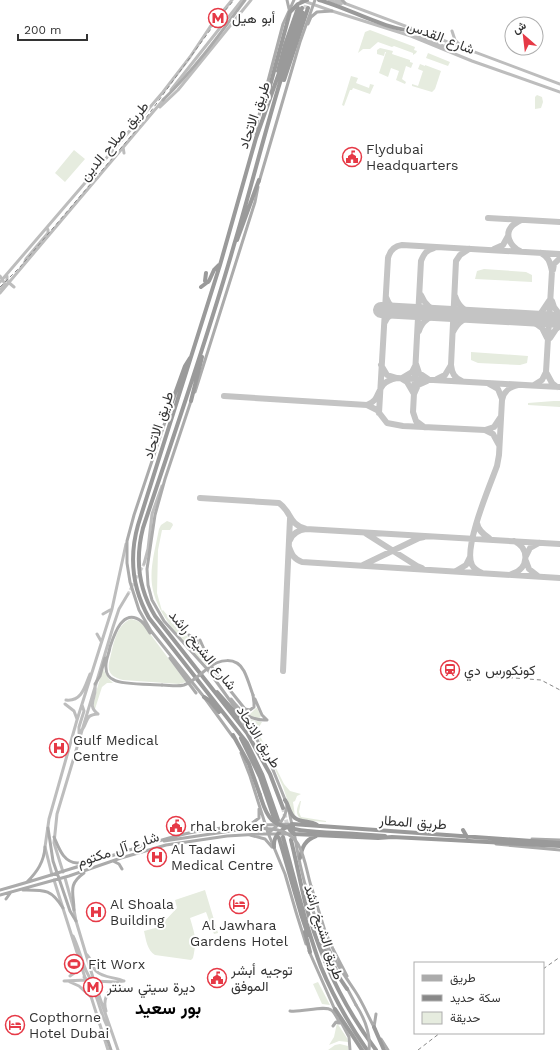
<svg xmlns="http://www.w3.org/2000/svg" width="560" height="1050" viewBox="0 0 560 1050" font-family="'Work Sans',Vazirmatn,sans-serif">
	<style>
		.green { fill: #e6ecdf }
		.lines { fill: none; stroke-linecap: round; stroke-linejoin: round }
		.taxiway { stroke: #c4c4c4; stroke-width: 6 }
		.runway { stroke: #c4c4c4; stroke-width: 16 }
		.secondary-tunnel { stroke: #d6d6d6; stroke-width: 3; stroke-dasharray: 3 1.5; stroke-linecap: butt }
		.highway-tunnel { stroke: #d6d6d6; stroke-width: 4; stroke-dasharray: 4 2; stroke-linecap: butt }
		.secondary { stroke: #bdbdbd; stroke-width: 3 }
		.primary { stroke: #ababab; stroke-width: 3 }
		.highway { stroke: #9a9a9a; stroke-width: 4 }
		.rail { stroke: #888; stroke-width: 1; stroke-dasharray: 4 3; stroke-linecap: butt }
		.primary-bridge { stroke: #ababab; stroke-width: 3 }
		.highway-bridge { stroke: #9a9a9a; stroke-width: 4 }
		.labels { text-anchor: middle; dominant-baseline: central; stroke-width: 4; stroke-linejoin: round; paint-order: stroke }
		.poi-label { font-size: 14px; fill: #333; stroke: #fff; text-anchor: start }
		.street-label { font-size: 14px; fill: #333; stroke: #fff }
		.district-label { font-size: 18px; font-weight: bold; fill: #000; stroke: #fff }
	</style>
	<rect width="100%" height="100%" fill="#fff"/>
	<path class="green" d="M370,30L415,47L414,50L417,51L416,53L413,55V53L394,46L392,47L378,42L370,49H363L358,53L365,32Z
		M380,48L393,51L392,54L410,60V62L413,63L411,68L406,66L402,79L406,82L405,84L396,80L399,71L391,68L388,77L379,73L386,52H385L384,56L377,54V50Z
		M428,53L450,62L448,66L426,58Z
		M420,64L425,66V65L441,71L435,89L432,92L412,86V84L418,86L423,71L418,69Z
		M351,76L358,78L356,83L369,88L370,84L374,85L370,94L353,88L352,90H350L344,106L342,105Z
		M537,95L542,97L543,102L541,108L535,109V97Z
		M74,150L85,159L65,182L55,173Z
		M484,269L526,272L532,275V282L475,279L477,271Z
		M471,352L528,356L527,363L520,365L478,363L471,360Z
		M554,401H560V407L528,405V403Z
		M167,521L172,523L173,525L170,530H162L158,550L157,593L162,611L163,610L180,631L197,643L196,647L194,648C186,646 178,635 172,628C144,589 150,573 159,529L161,525Z
		M131,619L135,620L142,623L186,682L179,684L123,680C114,678 107,674 109,663C113,648 115,625 131,619Z
		M199,641L203,647L209,666L208,667L193,651L198,648Z
		M103,669L109,679L113,683H107L102,687L95,709L93,707C95,694 99,682 103,669Z
		M256,708H257L261,716L259,719L250,717L244,711L251,713Z
		M243,715L252,720L262,722L259,727L258,732L284,784L290,791L301,794L297,796L295,801L293,802L295,816L291,811L283,787L269,756L258,737Z
		M300,801H301L299,812L301,817L326,821V822L302,820C294,814 297,808 300,801Z
		M205,890L218,933L214,934L206,912L190,918C195,935 197,940 193,958L191,960L155,955C147,950 146,940 144,931L159,927L161,925L177,908L175,900Z
		M318,982L330,1005L322,1004L313,984Z
		M337,1023L347,1038L348,1042L339,1041L329,1045L334,1037Z
		M340,1044L348,1046V1050H328L335,1045Z"/>
	<g class="lines">
		<path class="taxiway" d="M488,218L560,222
			M494,249L503,245L508,236
			M520,251C511,247 503,234 513,225C516,223 519,221 522,220
			M541,253C549,257 550,263 552,271L546,372L552,383L557,387
			M553,270L554,264L560,258
			M421,295C425,305 431,310 441,313
			M386,297C389,305 392,308 400,311
			M552,301L554,307L560,315
			M385,322C388,315 393,313 401,311
			M419,331C422,320 431,316 441,313
			M453,332C458,321 466,317 477,315C466,312 459,308 455,296
			M547,338L542,328L528,318L541,313L549,301
			M550,338L556,329L560,326
			M451,365C452,373 454,378 462,381
			M397,378L560,387
			M402,378L412,372L416,364L419,373L428,379
			M402,379L407,382L414,394L418,385L427,381
			M437,379L445,375L451,365L456,261L460,255L469,249
			M489,384L498,389L502,399
			M534,385L542,380L546,372
			M224,396L367,405L377,410L387,423L403,426L485,430L493,434L499,445
			M367,405C379,400 376,394 383,385C386,381 392,379 397,378L387,375L381,365
			M379,413L388,258C390,250 394,246 402,245L560,254
			M424,427L416,421L413,412L421,261C424,254 426,250 434,248
			M485,430L494,427L500,418
			M200,498L279,503C292,512 288,524 306,529L560,544
			M477,523C478,530 483,534 489,538
			M365,533L417,566L422,568
			M290,540C293,533 298,530 306,529
			M289,547C292,555 294,559 302,562L560,578
			M526,556L530,548L539,543
			M526,561L529,569L538,576
			M363,565L419,538L424,537
			M456,571L466,565L470,557
			M482,573C478,571 474,569 472,565C463,548 490,485 497,466L499,455L502,400C504,391 509,387 518,385
			M512,574C529,569 530,548 514,541
			M283,671L290,519"/>
		<path class="runway" d="M381,310L560,320"/>
		<path class="secondary-tunnel" d="M128,594L144,564"/>
		<path class="highway-tunnel" d="M305,9L307,0
			M283,808L288,828"/>
		<path class="secondary" d="M301,0L332,11L411,36L472,61L560,92
			M329,0L341,4
			M336,0L560,84
			M452,31L455,40L463,48
			M415,37L424,38L443,46H445L447,43
			M171,90L242,0
			M160,107L178,90L251,0
			M123,147L124,153
			M24,264L26,259L48,233V230L47,228
			M0,276L5,284L1,289
			M7,276V281L14,287
			M0,282L163,92L190,57L210,27L232,0
			M0,293L164,99
			M144,564L148,549L152,514L162,486
			M103,614L110,610
			M97,634L101,641
			M95,686C97,698 86,705 98,714
			M66,700C82,702 85,686 90,674
			M65,704L74,711L77,719
			M82,730C89,721 84,715 98,714
			M79,733V727L84,711L82,705
			M63,872L54,843L57,814L113,627L119,609L128,594
			M52,875L45,847L49,819L77,720L112,609L126,544
			M65,878L74,910L76,921L94,981L118,1050
			M54,880L108,1050
			M73,936C80,949 85,977 95,984
			M86,954C92,959 91,966 96,971C103,978 115,977 124,981
			M70,976L77,971L78,960
			M84,977C98,987 99,1015 109,1029
			M64,981L86,980
			M94,981L115,982L124,981
			M70,982L79,986L91,997
			M106,1011C103,1001 106,989 118,988C123,988 127,989 132,988"/>
		<path class="primary" d="M287,0L289,9
			M342,0L345,3
			M308,24L311,17L317,12L332,11
			M163,100C194,70 220,34 245,0
			M256,134L258,119L283,24L294,0
			M259,182L300,42L315,0
			M195,392L255,202L258,187
			M191,401L165,479L155,515L147,569L148,585L152,600L164,621L208,670L244,720
			M167,416L134,515L127,541V563L130,582L139,610L151,631L204,697L233,737
			M150,633C147,629 145,624 141,621C123,607 114,635 110,647C109,654 105,661 106,668C106,673 109,678 114,680C122,685 152,684 162,685
			M200,640L213,669L245,709L250,710L254,707V703L253,695
			M188,648L196,649L198,645L197,641L189,635
			M170,658L196,693
			M95,684L100,676L105,658
			M231,699C241,712 250,721 267,720
			M255,699L262,715L267,720
			M250,728L269,760L286,802
			M241,753L250,776L268,833L285,874L296,912L306,944
			M289,811L292,825
			M251,824L259,818V809
			M48,828L53,861L70,911L76,921
			M294,832C300,869 311,913 328,947C335,962 345,976 355,991C363,1003 368,1016 375,1029
			M268,833C279,825 286,819 287,805
			M250,835L265,839L272,847
			M54,837C59,848 63,862 77,863C82,863 88,861 93,860
			M532,839L560,840
			M164,841L231,831
			M496,844L560,850
			M156,853L161,847
			M113,861L119,864L122,869
			M27,882C37,872 44,862 45,847
			M311,886L325,931L333,949L347,976
			M0,890C22,884 45,877 67,870C108,858 148,842 189,833C224,826 257,825 292,824
			M23,890C45,890 51,889 63,908
			M0,895L69,876L121,858L166,845L227,836L258,834H294
			M6,899L11,892
			M74,910C74,893 67,885 84,873
			M320,935L338,973
			M309,951L335,1010
			M347,988L356,1005
			M290,1011C300,1013 325,1005 331,1010C335,1012 337,1019 340,1023
			M340,1020L349,1037L350,1050
			M333,1026L336,1022L339,1023
			M374,1027L376,1014
			M104,1037L108,1041L111,1050
			M381,1039L388,1050"/>
		<path class="highway" d="M319,0C349,8 385,30 416,31
			M278,71L285,45L298,8
			M284,80L308,8
			M264,115V106L270,86
			M237,240L259,180
			M206,273L205,281L208,282
			M201,287L209,281L214,270L219,265
			M191,401L202,357
			M167,416L185,366L190,358
			M217,692L250,729
			M204,697L210,701L219,712
			M233,735L249,764L260,795
			M241,738L260,777L275,821
			M285,800C289,805 289,814 295,818C301,823 310,820 317,825
			M283,808L270,774L247,733L155,616C138,588 135,559 143,528C174,434 207,340 234,245C257,168 275,89 303,13
			M278,820L262,774L247,743L149,618C132,588 129,557 138,525L220,265L256,138L302,8
			M292,824L560,843
			M293,826L291,827L290,830L294,834L378,838L392,837L451,840L560,846
			M463,830L467,837
			M356,834L385,836
			M283,837C295,880 305,925 321,967C333,996 349,1024 367,1050
			M279,838L301,914L308,935
			M291,840C296,860 300,881 305,902C319,955 343,1006 376,1050
			M274,847C273,836 280,830 289,826
			M300,858C302,847 305,840 316,836
			M305,932L310,952
			M321,944L333,968L347,989
			M335,1009L362,1050
			M374,1027L384,1050"/>
		<path class="rail" d="M0,287L20,267L143,122L219,18L234,0
			M488,676L541,680L560,690
			M543,969L560,957
			M418,1050L440,1033"/>
		<path class="primary-bridge" d="M162,685C169,685 177,687 184,685C193,682 200,674 207,669C219,659 236,656 244,671C248,679 250,687 253,695
			M231,831C253,829 285,822 298,844C305,856 307,873 311,886
			M356,1005C365,1019 371,1033 369,1050"/>
		<path class="highway-bridge" d="M270,86L290,12L298,4L307,0
			M260,795C263,804 265,813 272,820C287,834 335,832 356,834"/>
	</g>
	<defs>
		<g id="metro-ring" transform="scale(1)"><circle r="9.5" fill="#fff" stroke="#e63946" stroke-width="1.5"/><path d="M-5.5 5V-5H-3L0 0L3-5H5.5V5H3V-.5L0 4L-3-.5V5Z" fill="#e63946"/></g>
		<g id="civic-ring" transform="scale(1)"><circle r="9.5" fill="#fff" stroke="#e63946" stroke-width="1.5"/><path d="M-.6-6.5H3V-4.5H.6V-3L4-1V1h2V6H-6V1h2V-1L-.6-3ZM-1.2 2.5V6h2.4V2.5Z" fill="#e63946"/></g>
		<g id="station-ring" transform="scale(1)"><circle r="9.5" fill="#fff" stroke="#e63946" stroke-width="1.5"/><path d="M-3-6H3Q5-6 5-4V2Q5 4 3 4L4.5 6H3L1.5 4h-3L-3 6H-4.5L-3 4Q-5 4-5 2V-4Q-5-6-3-6ZM-3.5-4v3h7v-3ZM-3.5 1v1.5H-2V1ZM2 1v1.5H3.5V1Z" fill="#e63946"/></g>
		<g id="hospital-ring" transform="scale(1)"><circle r="9.5" fill="#fff" stroke="#e63946" stroke-width="1.5"/><path d="M-5-5h3v3.5h4V-5h3V5h-3V1.5h-4V5h-3Z" fill="#e63946"/></g>
		<g id="hotel-ring" transform="scale(1)"><circle r="9.5" fill="#fff" stroke="#e63946" stroke-width="1.5"/><path d="M-6-4.5h1.5V1H6V5H4.5V3h-9V5H-6ZM-4 0a1.8 1.8 0 1 1 3.6 0ZM.5 0V-2.5h3Q6-2.5 6 0Z" fill="#e63946"/></g>
		<g id="stadium-ring" transform="scale(1)"><circle r="9.5" fill="#fff" stroke="#e63946" stroke-width="1.5"/><path d="M0-5a6.5 5 0 1 0 0 10a6.5 5 0 1 0 0-10ZM-3.5-1.8h7v3.6h-7Z" fill="#e63946"/></g>
	</defs>
	<g fill-rule="evenodd">
		<use href="#metro-ring" x="218" y="18"/>
		<use href="#civic-ring" x="352" y="157"/>
		<use href="#station-ring" x="450" y="670"/>
		<use href="#hospital-ring" x="59" y="748"/>
		<use href="#civic-ring" x="176" y="826"/>
		<use href="#hospital-ring" x="157" y="857"/>
		<use href="#hotel-ring" x="239" y="904"/>
		<use href="#hospital-ring" x="96" y="912"/>
		<use href="#stadium-ring" x="74" y="964"/>
		<use href="#civic-ring" x="217" y="978"/>
		<use href="#metro-ring" x="93" y="987"/>
		<use href="#hotel-ring" x="15" y="1025"/>
	</g>
	<g class="labels">
		<g class="poi-label">
			<text x="232" y="18">أبو هيل</text>
			<text x="366" y="149">Flydubai<tspan x="366" dy="16">Headquarters</tspan></text>
			<text x="464" y="670">كونكورس دي</text>
			<text x="73" y="740">Gulf Medical<tspan x="73" dy="16">Centre</tspan></text>
			<text x="190" y="826">rhal broker</text>
			<text x="171" y="849">Al Tadawi<tspan x="171" dy="16">Medical Centre</tspan></text>
			<text x="110" y="904">Al Shoala<tspan x="110" dy="16">Building</tspan></text>
			<text x="239" y="925" text-anchor="middle">Al Jawhara<tspan x="239" dy="16">Gardens Hotel</tspan></text>
			<text x="88" y="964">Fit Worx</text>
			<text x="231" y="970">توجيه أبشر<tspan x="231" dy="16">الموفق</tspan></text>
			<text x="107" y="987">ديرة سيتي سنتر</text>
			<text x="29" y="1017">Copthorne<tspan x="29" dy="16">Hotel Dubai</tspan></text>
		</g>
		<g class="street-label">
			<text transform="translate(441 37) rotate(21)">شارع القدس</text>
			<text transform="translate(254 115) rotate(-71)">طريق الاتحاد</text>
			<text transform="translate(114 141) rotate(-50)">طريق صلاح الدين</text>
			<text transform="translate(158 425) rotate(-72)">طريق الاتحاد</text>
			<text transform="translate(203 650) rotate(51)">شارع الشيخ راشد</text>
			<text transform="translate(259 737) rotate(58)">طريق الاتحاد</text>
			<text transform="translate(413 822) rotate(4)">طريق المطار</text>
			<text transform="translate(118 849) rotate(-18)">شارع آل مكتوم</text>
			<text transform="translate(324 932) rotate(72)">طريق الشيخ راشد</text>
		</g>
		<g class="district-label">
			<text x="168" y="1007">بور سعيد</text>
		</g>
	</g>
	<rect x="414" y="962" width="130" height="72" fill="#ffffff" stroke="#adadad"/>
	<rect x="422" y="975" width="20" height="6" fill="#ababab" stroke="#adadad"/>
	<text x="450" y="982" font-size="12" fill="#333333">طريق</text>
	<rect x="422" y="995" width="20" height="6" fill="#888888" stroke="#adadad"/>
	<text x="450" y="1002" font-size="12" fill="#333333">سكة حديد</text>
	<rect x="422" y="1012" width="20" height="12" fill="#e6ecdf" stroke="#adadad"/>
	<text x="450" y="1022" font-size="12" fill="#333333">حديقة</text>
	<g transform="translate(524 36) rotate(332)"><circle r="19" fill="#ffffff" stroke="#adadad"/>
	<path d="M0-3L7 15L0 10L-7 15Z" fill="#e63946"/>
	<text y="-6" font-size="11" font-weight="bold" text-anchor="middle" fill="#333333">ش</text>
	</g>
	<path d="M18 34v6h69v-6" fill="none" stroke="#333333" stroke-width="2"/>
	<text x="24" y="34" font-size="12" fill="#333333" stroke="#ffffff" stroke-width="3" paint-order="stroke">200 m</text>
</svg>
